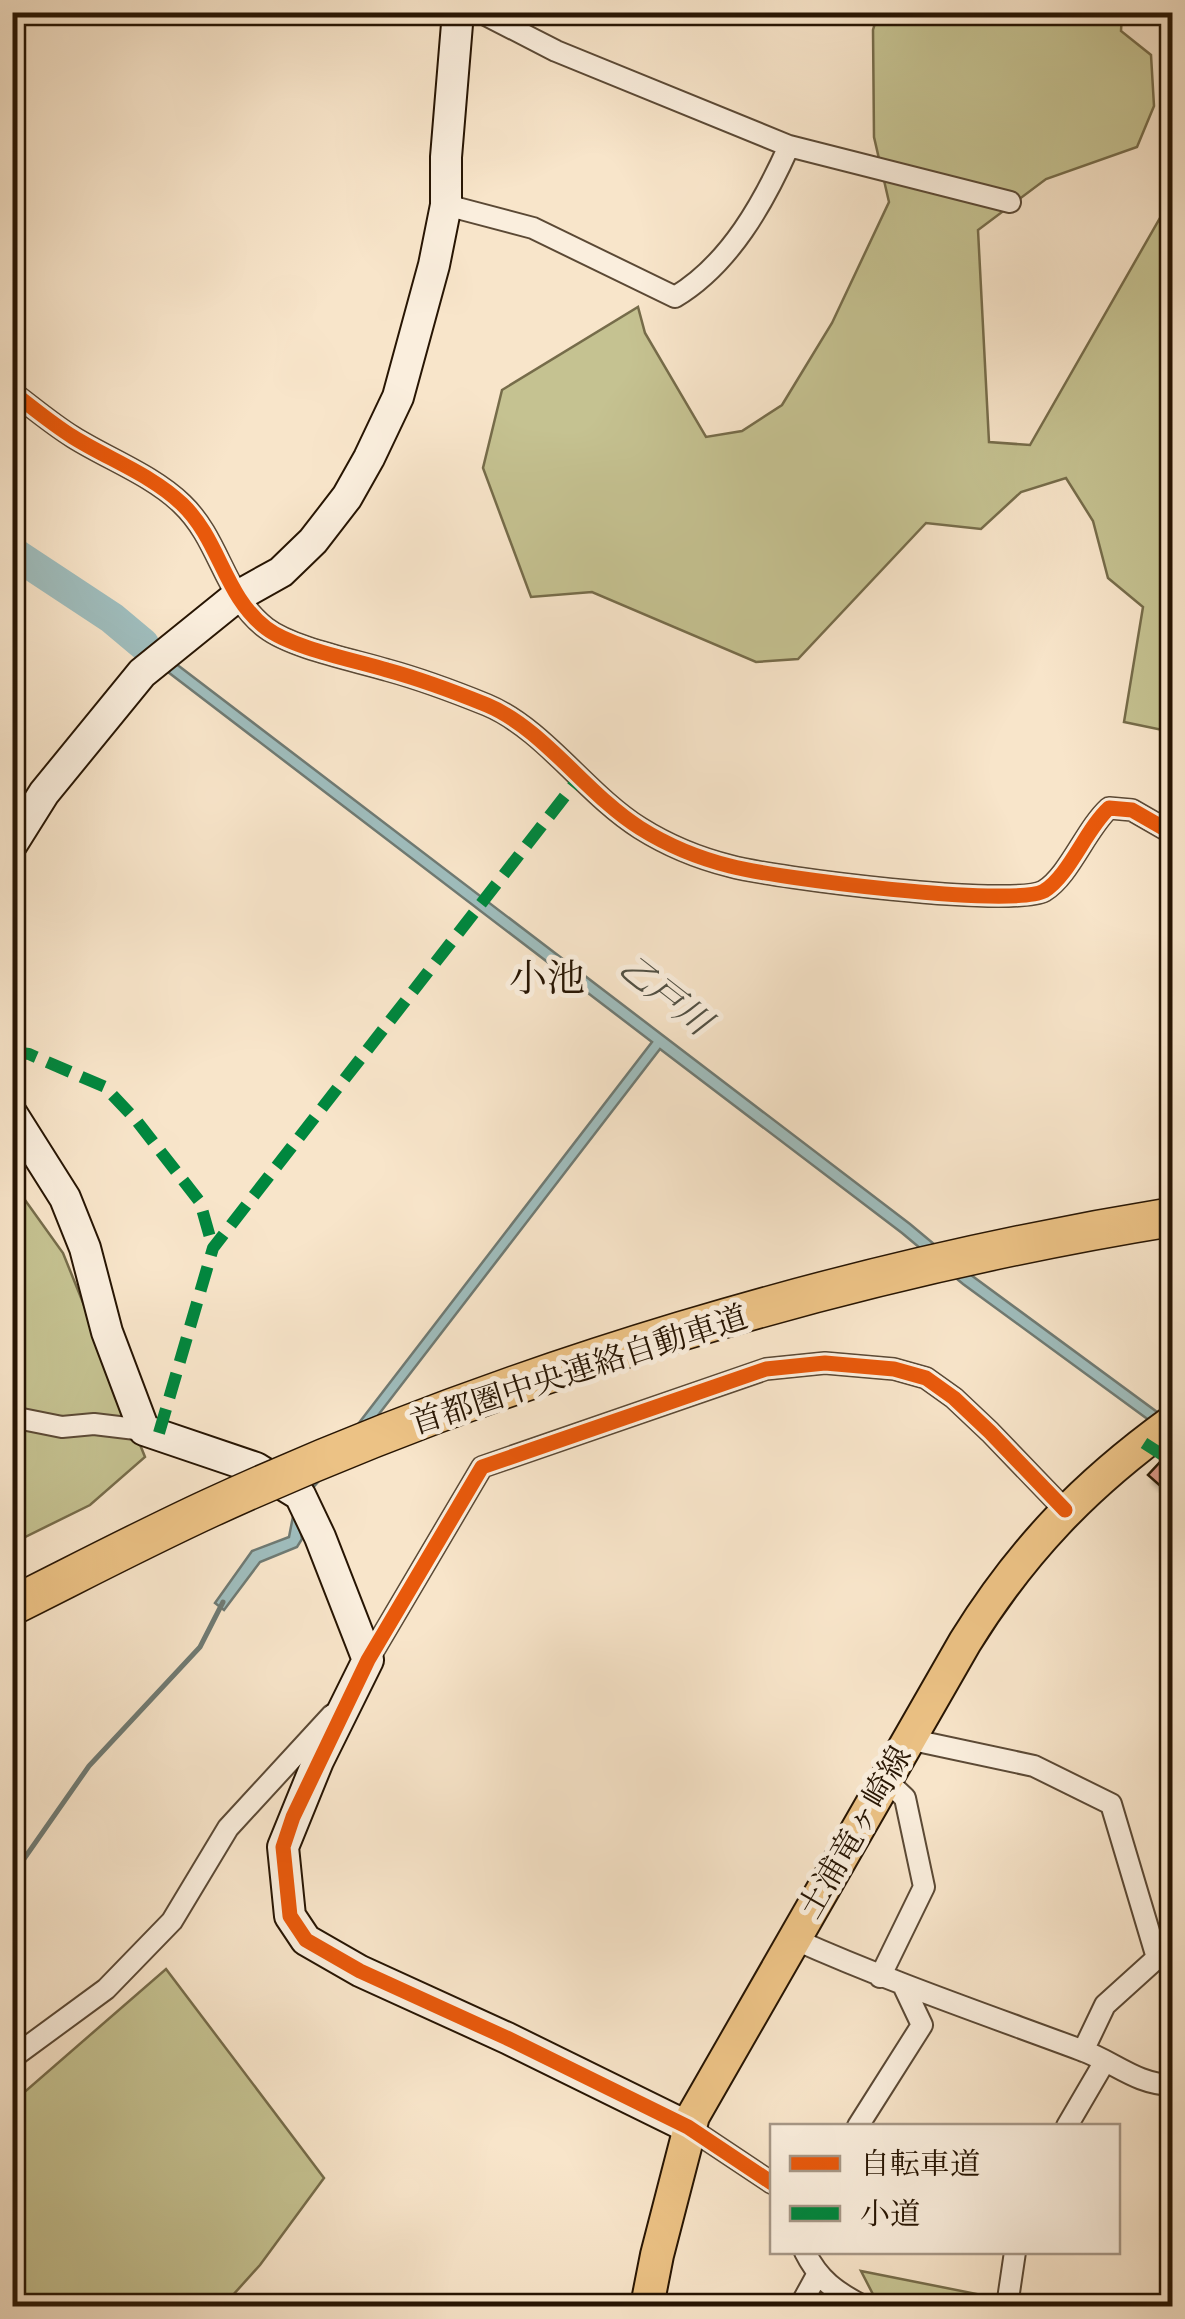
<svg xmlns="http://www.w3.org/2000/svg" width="1185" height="2319" viewBox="0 0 1185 2319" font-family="'IM FELL French Canon','Noto Serif JP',serif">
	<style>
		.green { fill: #c5c291; stroke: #766c4a; stroke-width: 2.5 }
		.water { fill: #9fbdbd; stroke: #6f7a73; stroke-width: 2.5 }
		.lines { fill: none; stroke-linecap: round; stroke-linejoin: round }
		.stream { stroke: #6f7a73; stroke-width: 5 }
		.river { stroke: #9fbdbd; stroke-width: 32 }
		.building { fill: #da9787; stroke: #271503; stroke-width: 2.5; filter: url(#shadow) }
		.street-casing { stroke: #5b4935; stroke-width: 24 }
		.secondary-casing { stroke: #271503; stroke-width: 34 }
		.primary-casing { stroke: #271503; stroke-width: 36 }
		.street { stroke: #faeedd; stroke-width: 20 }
		.secondary { stroke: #faeedd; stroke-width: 30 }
		.primary { stroke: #ecc285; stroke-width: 32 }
		.highway-bridge-casing { stroke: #271503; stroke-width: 41; stroke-linecap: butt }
		.highway-bridge { stroke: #ecc285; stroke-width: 38 }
		.quiet { stroke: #00873e; stroke-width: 12; stroke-dasharray: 25 12; stroke-linecap: butt }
		.cycleway-casing { stroke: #faeedd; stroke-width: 21 }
		.cycleway { stroke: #e8590c; stroke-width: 15 }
		.labels { text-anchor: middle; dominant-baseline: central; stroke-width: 10; stroke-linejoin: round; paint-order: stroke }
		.street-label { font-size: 32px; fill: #271503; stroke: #faeedd }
		.water-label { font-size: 35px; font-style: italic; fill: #515044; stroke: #faeedd }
		.quarter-label { font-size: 38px; fill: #271503; stroke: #faeedd }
	</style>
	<defs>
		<filter id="shadow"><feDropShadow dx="4.5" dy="7" stdDeviation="2.5" flood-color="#0004"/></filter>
	</defs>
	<rect width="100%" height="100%" fill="#f8e5ca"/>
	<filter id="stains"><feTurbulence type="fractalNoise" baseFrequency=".002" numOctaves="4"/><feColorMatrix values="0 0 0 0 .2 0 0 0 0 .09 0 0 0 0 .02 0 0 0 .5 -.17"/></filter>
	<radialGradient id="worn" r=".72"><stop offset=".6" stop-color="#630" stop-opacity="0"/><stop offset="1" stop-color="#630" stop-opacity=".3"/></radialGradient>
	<path class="green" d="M878,13H1122L1121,31L1151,55L1154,106L1137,147L1046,179L978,230L989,442L1030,445L1172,197V732L1124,722L1143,607L1108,578L1093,521L1066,478L1021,492L981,529L926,523L798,659L756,662L592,592L531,597L483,468L502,390L638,307L645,333L706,437L742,431L782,405L832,323L889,202L874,137L873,30Z
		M13,1190L20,1193L63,1253L145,1457L90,1505L13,1543Z
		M166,1969L324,2178L260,2265L223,2306H13V2102Z
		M861,2271L1037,2306H879Z"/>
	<path class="water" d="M116,613L171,660L910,1224L971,1275L1172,1423V1437L963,1284L902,1233L660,1049L369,1427L296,1506L302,1539L297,1547L260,1562L224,1610L215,1603L252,1551L289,1537L295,1506L652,1042L164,669L109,623Z"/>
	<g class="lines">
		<path class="stream" d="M12,1876L89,1766L200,1647L223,1602"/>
		<path class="river" d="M12,552L112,618L143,644"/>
	</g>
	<path class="building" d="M1161,1461L1172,1471V1482L1165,1490L1148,1475Z"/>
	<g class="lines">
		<g class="street-casing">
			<path id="street" d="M480,12L556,51L789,146L1010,202
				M446,205L533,228L675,297C730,264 764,202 789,146
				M12,392C32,407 52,424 73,437C108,459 152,475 182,504C220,540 224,596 266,628C292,648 354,660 387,670C420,679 455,692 487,705C544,729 586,794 640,828C667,845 698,858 730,866C774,878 1012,908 1044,891C1069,876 1086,829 1109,808L1132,810L1172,833
				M12,1417L62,1427L94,1424L144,1430
				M368,1660L482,1467L766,1369L825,1363L894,1369L926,1378L954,1398L990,1432L1065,1510
				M908,1739L1034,1766L1111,1804L1157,1958L1105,2005L1083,2051
				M794,1939C888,1981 984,2014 1081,2050C1115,2062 1135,2084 1172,2085
				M880,1977L924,1887L905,1798L887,1781
				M12,2058L106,1989L172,1921L228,1828L332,1715
				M858,2126L922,2025L903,1985
				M1067,2126L1105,2061
				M688,2127L772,2183
				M805,2252C819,2280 836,2292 863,2306
				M800,2306L817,2275
				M1007,2306L1015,2252"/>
		</g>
		<g class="secondary-casing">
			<path id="secondary" d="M12,844L44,793L142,673L236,597L281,572L313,541L347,497L369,458L398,397L434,265L446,205V157L458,12
				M12,1114L65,1198L85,1248L107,1332L144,1430L256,1468L300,1495L320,1537L368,1660L318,1761L283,1847L290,1916L306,1940L360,1971L507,2038L688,2127"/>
		</g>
		<g class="primary-casing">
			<path id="primary" d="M647,2306L657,2255L693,2116L965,1642C1022,1550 1085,1485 1172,1422"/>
		</g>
		<use href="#street" class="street"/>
		<use href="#secondary" class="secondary"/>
		<use href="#primary" class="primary"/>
		<g class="highway-bridge-casing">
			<path id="highway-bridge" d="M12,1606C78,1573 143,1539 210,1508C506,1372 851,1269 1172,1217"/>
		</g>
		<use href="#highway-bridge" class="highway-bridge"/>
		<path class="quiet" d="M12,1052L29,1054L105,1087L136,1120L200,1202L213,1248
			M159,1433L213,1248L579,778
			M1144,1443L1172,1461"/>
		<g class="cycleway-casing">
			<path id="cycleway" d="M12,392C32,407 52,424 73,437C108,459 152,475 182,504C220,540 224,596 266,628C292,648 354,660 387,670C420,679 455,692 487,705C544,729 586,794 640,828C667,845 698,858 730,866C774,878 1012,908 1044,891C1069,876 1086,829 1109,808L1132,810L1172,833
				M772,2183L688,2127L507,2038L360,1971L306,1940L290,1916L283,1847L293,1817L368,1660L482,1467L766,1369L825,1363L894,1369L926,1378L954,1398L990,1432L1065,1510"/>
		</g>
		<use href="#cycleway" class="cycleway"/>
	</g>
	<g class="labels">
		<g class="street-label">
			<text transform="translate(579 1370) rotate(-18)">首都圏中央連絡自動車道</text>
			<text transform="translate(855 1832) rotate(-60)">土浦竜ヶ崎線</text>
		</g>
		<g class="water-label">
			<text transform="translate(665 995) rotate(38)">乙戸川</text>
		</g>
		<g class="quarter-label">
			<text x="547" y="978">小池</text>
		</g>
	</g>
	<rect width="1185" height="2319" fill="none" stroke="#f8e5ca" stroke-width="50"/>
	<rect x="15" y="15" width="1155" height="2289" fill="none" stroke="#271503" stroke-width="5"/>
	<rect x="25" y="25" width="1135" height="2269" fill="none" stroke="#271503" stroke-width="2.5"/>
	<rect x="770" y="2124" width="350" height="130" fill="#faeedd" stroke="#a69786" stroke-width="2.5"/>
	<rect x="790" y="2156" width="50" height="15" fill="#e8590c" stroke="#a69786" stroke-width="2.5"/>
	<text x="860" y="2174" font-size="30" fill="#271503">自転車道</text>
	<rect x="790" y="2206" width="50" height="15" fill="#00873e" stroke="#a69786" stroke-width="2.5"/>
	<text x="860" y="2224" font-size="30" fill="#271503">小道</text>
	<rect width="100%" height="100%" filter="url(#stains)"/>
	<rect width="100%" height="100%" fill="url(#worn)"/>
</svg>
